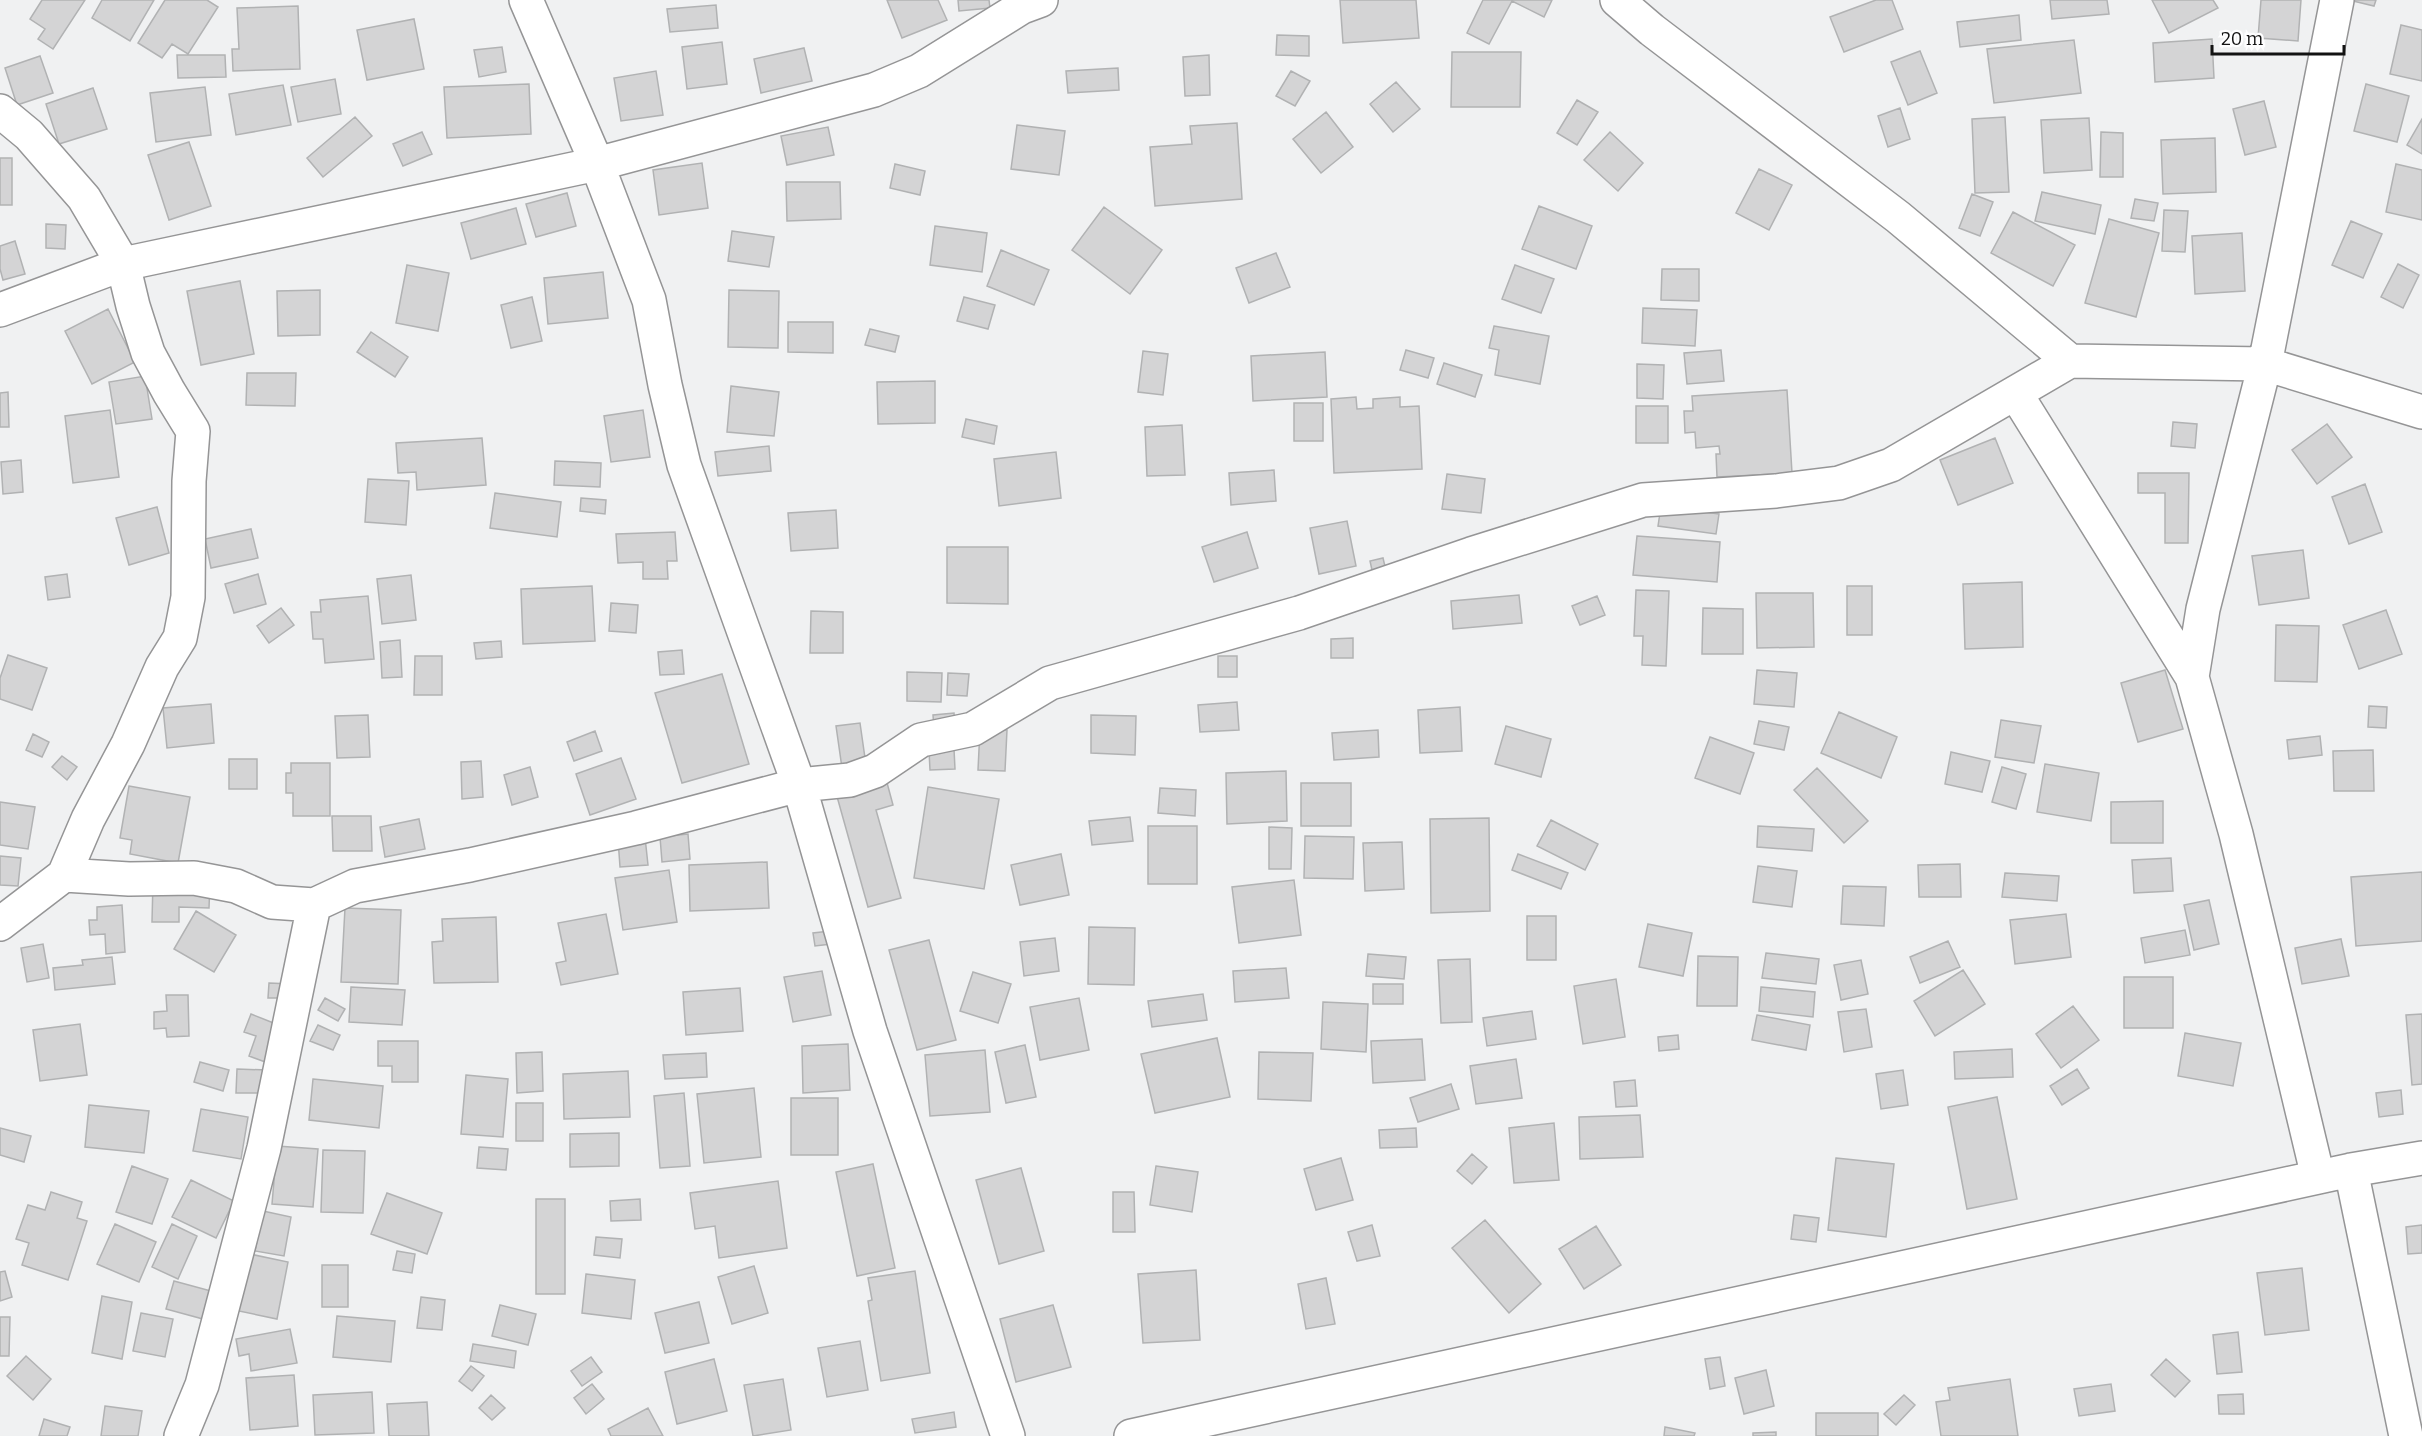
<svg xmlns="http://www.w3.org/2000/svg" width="2422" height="1436" viewBox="0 0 2422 1436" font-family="Bitter,serif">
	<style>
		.building { fill: #d4d4d5; stroke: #b1b2b3; stroke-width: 1.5 }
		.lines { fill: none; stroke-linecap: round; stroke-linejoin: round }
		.minor-casing { stroke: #959596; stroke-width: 36 }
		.minor { stroke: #fff; stroke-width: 33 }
	</style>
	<rect width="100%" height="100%" fill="#f0f1f2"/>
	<path class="building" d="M42,0H85L53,49L38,39L45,29L30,19Z
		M102,0H154L130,41L92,18Z
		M165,0H207L218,7L188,54L172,44L162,58L138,43Z
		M887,0H938L947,20L902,38Z
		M958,0H989L990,8L959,11Z
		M1340,0H1416L1419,38L1343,43Z
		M1483,0H1552L1544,17L1512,1L1489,44L1467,33Z
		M1876,0H1892L1903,29L1844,52L1830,17Z
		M2050,0H2107L2109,14L2052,19Z
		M2152,0H2213L2218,8L2169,33Z
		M2261,0H2301L2298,41L2258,38Z
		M2349,0H2376L2374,6Z
		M716,5L718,28L670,32L667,9Z
		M298,6L300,69L233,71L232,49H239L237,8Z
		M2019,15L2021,40L1960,47L1957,22Z
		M414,19L424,69L367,80L357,30Z
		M2401,25L2422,30V81L2390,74Z
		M1277,35L1309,36V56L1276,55Z
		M2212,39L2214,78L2155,82L2153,43Z
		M2074,40L2081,93L1994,103L1987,49Z
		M722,42L727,84L687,89L682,47Z
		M502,47L506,72L479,77L474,50Z
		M804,48L812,81L761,93L754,59Z
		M1920,51L1937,93L1908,105L1891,62Z
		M1452,52H1521L1520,107H1451Z
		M177,55H225L226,77L178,78Z
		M1209,55L1210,95L1185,96L1183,57Z
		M40,56L53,93L17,105L5,68Z
		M1118,68L1119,90L1068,93L1066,71Z
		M656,71L663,115L621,121L614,78Z
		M1291,71L1310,81L1295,106L1276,96Z
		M335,79L341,114L298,122L291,87Z
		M1396,82L1420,109L1393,132L1370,104Z
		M529,84L531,134L447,138L444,87Z
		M2366,84L2409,96L2397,142L2354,131Z
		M283,85L291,125L236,135L229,94Z
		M205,87L211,135L156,142L150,93Z
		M93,88L107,129L59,144L46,104Z
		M1577,100L1598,112L1577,145L1557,133Z
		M2264,101L2276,147L2245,155L2233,109Z
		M1900,108L1910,139L1888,147L1878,116Z
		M1326,112L1353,147L1321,173L1293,139Z
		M355,117L372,136L323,177L307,158Z
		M2005,117L2009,192L1975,193L1972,119Z
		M2089,118L2092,170L2044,173L2041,120Z
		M2422,119V154L2407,145Z
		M1237,123L1242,199L1155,206L1150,147L1192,144L1190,126Z
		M1017,125L1065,131L1059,175L1011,169Z
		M828,127L834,155L787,165L781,136Z
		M422,132L432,154L403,166L393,144Z
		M1610,132L1643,163L1618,191L1584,160Z
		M2101,132L2123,133V177H2100Z
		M2215,138L2216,192L2163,194L2161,140Z
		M189,142L211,206L169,220L148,155Z
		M0,158H12V205H0Z
		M702,163L708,208L659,215L653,170Z
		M895,164L925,171L920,195L890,188Z
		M2396,164L2422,170V220L2386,212Z
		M1759,169L1792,185L1769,230L1736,213Z
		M786,182H840L841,219L787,221Z
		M2042,192L2101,205L2095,234L2035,221Z
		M567,193L576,226L536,237L526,204Z
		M1972,194L1993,202L1980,236L1959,228Z
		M2135,199L2158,203L2154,221L2131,218Z
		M1539,206L1592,226L1576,269L1522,249Z
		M1104,207L1162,250L1130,294L1072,250Z
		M516,208L526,244L471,259L461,223Z
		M2164,210L2188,211L2185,252L2162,251Z
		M2013,212L2075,245L2053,286L1991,253Z
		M2109,219L2159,233L2136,317L2085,303Z
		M2351,221L2382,234L2363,278L2332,265Z
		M46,224L66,225L65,249L46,248Z
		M935,226L987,233L982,272L930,265Z
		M732,231L774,237L769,267L728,261Z
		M2242,233L2245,291L2195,294L2192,236Z
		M15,241L25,274L3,280L0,269V246Z
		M1001,250L1049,270L1034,305L987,286Z
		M1276,253L1290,287L1249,303L1236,268Z
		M2398,264L2419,275L2403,308L2381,297Z
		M407,265L449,273L438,331L396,323Z
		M1515,265L1554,279L1541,313L1502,299Z
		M1662,269H1699V301L1661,300Z
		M603,272L608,318L548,324L544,278Z
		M240,281L254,354L201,365L187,291Z
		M320,290V335L278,336L277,291Z
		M729,290L779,291L778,348L728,347Z
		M532,297L542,341L511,348L501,305Z
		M964,297L995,305L988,329L957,321Z
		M1643,308L1697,310L1695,346L1642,343Z
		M108,309L135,362L92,384L65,331Z
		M788,322H833V353L788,352Z
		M1494,326L1549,336L1540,384L1495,375L1499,350L1489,348Z
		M870,329L899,336L895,352L865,345Z
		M371,332L408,357L395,377L357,352Z
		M1406,350L1434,358L1428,378L1400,370Z
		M1721,350L1724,381L1687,384L1684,353Z
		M1143,351L1168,354L1163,395L1138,392Z
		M1325,352L1327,397L1253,401L1251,356Z
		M1444,363L1482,375L1475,397L1437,384Z
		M1637,364L1664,365L1663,399L1637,398Z
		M247,373H296L295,406L246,405Z
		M145,376L152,419L116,424L109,382Z
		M935,381V423L878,424L877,382Z
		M731,386L779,392L774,436L727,432Z
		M1787,390L1792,473L1717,477L1716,454H1720L1719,446L1696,448L1695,432L1685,433L1684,411H1693L1692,396Z
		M8,392L9,427H0V393Z
		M1356,397L1357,409L1373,408V399L1400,397V407L1419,406L1422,469L1334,473L1331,399Z
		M1294,403H1323V441H1294Z
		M1636,406H1668V443H1636Z
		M110,410L119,477L73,483L65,416Z
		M643,410L650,457L611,462L604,416Z
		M966,419L997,426L994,444L962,437Z
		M2173,422L2197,424L2195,448L2171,446Z
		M2327,424L2352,457L2317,484L2292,450Z
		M1182,425L1185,475L1147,476L1145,427Z
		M482,438L486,485L417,490L416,472L398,473L396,443Z
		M1995,438L2013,483L1958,505L1940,460Z
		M769,446L771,471L718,476L715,452Z
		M1056,452L1061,498L999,506L994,459Z
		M21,460L23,492L3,494L1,462Z
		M555,461L601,463L600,487L554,485Z
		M1274,470L1276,501L1231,505L1229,473Z
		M2138,473H2189L2188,543H2165V493H2138Z
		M1447,474L1485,479L1481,513L1442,509Z
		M368,479L409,481L406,525L365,522Z
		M2365,484L2382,532L2349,544L2332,497Z
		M495,493L561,502L557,537L490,528Z
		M581,498L606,500L605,514L580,511Z
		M1661,506L1719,514L1716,534L1658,526Z
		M157,507L169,553L129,565L116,518Z
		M836,510L838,548L791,551L788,513Z
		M1347,521L1356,566L1319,574L1310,528Z
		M251,529L258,558L211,568L205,539Z
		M675,532L677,561H667L668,579H643V562L618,563L616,534Z
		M1247,532L1258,568L1214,582L1202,547Z
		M1637,536L1720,542L1717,582L1633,575Z
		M947,547H1008V604L947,603Z
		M2303,550L2309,598L2259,605L2252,556Z
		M1383,558L1387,575L1374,579L1370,561Z
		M67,574L70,597L48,600L45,577Z
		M258,574L266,604L234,613L225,584Z
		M411,575L416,620L382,624L377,579Z
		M2022,582L2023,647L1965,649L1963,584Z
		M592,586L595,641L523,644L521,589Z
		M1847,586H1872V635H1847Z
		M1636,590L1669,591L1666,666L1642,665L1643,636H1634Z
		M1756,593H1813L1814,647L1757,648Z
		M1519,595L1522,623L1453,629L1451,601Z
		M368,596L374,659L325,663L323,639H313L311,612H321L320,600Z
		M1597,596L1605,615L1580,625L1572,606Z
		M611,603L638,605L636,633L609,631Z
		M281,608L294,625L269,643L257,626Z
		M1703,608L1743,609V654H1702Z
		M2386,610L2402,654L2359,669L2343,625Z
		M811,611L843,612V653H810Z
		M2276,625L2319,626L2317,682L2275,681Z
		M1353,638V658H1331V639Z
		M400,640L402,677L382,678L380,642Z
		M501,641L502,657L476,659L474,643Z
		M682,650L684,674L660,675L658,652Z
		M8,655L47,668L32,710L0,699V678Z
		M415,656H442V695H414Z
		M1218,656H1237V677H1218Z
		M1757,670L1797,673L1794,707L1754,704Z
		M2165,670L2183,729L2138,742L2121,683Z
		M907,672L942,673L941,702L907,701Z
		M948,673L969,674L967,696L947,695Z
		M722,674L749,764L682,783L655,693Z
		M1237,702L1239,730L1200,732L1198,705Z
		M211,704L214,743L167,748L163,708Z
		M2369,706L2387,707L2386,728L2368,727Z
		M1460,707L1462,751L1420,753L1418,710Z
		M1839,712L1897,737L1881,778L1821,753Z
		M954,713L955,729H934L933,715Z
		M368,715L370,757L337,758L335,716Z
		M1091,715L1136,716L1135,755L1091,753Z
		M2001,720L2041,726L2034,763L1995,757Z
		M1759,721L1789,727L1784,750L1754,744Z
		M860,723L867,772L843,775L836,726Z
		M1506,726L1551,739L1541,777L1495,764Z
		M980,729L1007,730L1005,771L978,770Z
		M1378,730L1379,757L1334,760L1332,733Z
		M595,731L602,751L574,761L567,742Z
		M33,734L49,742L42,757L26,750Z
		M2320,736L2322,755L2289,759L2287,740Z
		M1710,737L1754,753L1740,794L1695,778Z
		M954,749L955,769L930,770L929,751Z
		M2373,750L2374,791H2334L2333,751Z
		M1951,752L1990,761L1982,792L1945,784Z
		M62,756L77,767L67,780L52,767Z
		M621,758L636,799L590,815L576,774Z
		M229,759H257V789H229Z
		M481,761L483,797L462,799L461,762Z
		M291,763H330V816H293V793H286V773H291Z
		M2045,764L2099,773L2091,821L2037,812Z
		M530,767L538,797L512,805L504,775Z
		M2002,767L2026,774L2016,809L1992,802Z
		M1817,768L1868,821L1844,843L1794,790Z
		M1286,771L1287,821L1227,824L1226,773Z
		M886,779L893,805L876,810L901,898L868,907L836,793Z
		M1301,783H1351V826H1301Z
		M129,786L190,797L178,863L130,854L132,840L120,838Z
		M928,787L999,799L984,889L914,878Z
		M1160,788L1196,790L1195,816L1158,813Z
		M2163,801V843H2111V802Z
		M0,802L35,807L28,849L0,845Z
		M332,816H371L372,851H333Z
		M1130,817L1133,841L1092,845L1089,821Z
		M1489,818L1490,911L1431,913L1430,819Z
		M419,819L425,849L385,857L380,827Z
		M1551,820L1598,844L1585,870L1537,846Z
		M1148,826H1197V884H1148Z
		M1758,826L1814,829L1812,851L1757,847Z
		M1269,827L1292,828L1291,869H1269Z
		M688,834L690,859L662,862L660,837Z
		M1305,836L1354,837L1353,879L1304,878Z
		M645,837L648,865L620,867L618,839Z
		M1402,842L1404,889L1365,891L1363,843Z
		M1061,854L1069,895L1020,905L1011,865Z
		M1518,854L1568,873L1561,889L1512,870Z
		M0,856L21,858L18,886L0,885Z
		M2171,858L2173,891L2134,893L2132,860Z
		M767,862L769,908L690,911L689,865Z
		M1960,864L1961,897H1919L1918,865Z
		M1758,866L1797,871L1792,907L1753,902Z
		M669,870L677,922L623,930L615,878Z
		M2422,872V941L2356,946L2351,877Z
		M2005,873L2059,876L2057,901L2002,897Z
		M1294,880L1301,935L1239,943L1232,887Z
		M153,881L210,882L209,908L179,907V922H152Z
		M1843,886L1886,887L1884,926L1841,924Z
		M2209,900L2219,944L2194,950L2184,905Z
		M122,905L125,952L106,954L105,934L90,935L89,920H97V907Z
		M345,908L401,910L398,984L341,982Z
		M196,911L236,935L214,972L174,949Z
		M606,914L618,974L561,985L556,963L566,961L558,923Z
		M2066,914L2071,957L2015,964L2010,920Z
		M1527,916H1556V960H1527Z
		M496,917L498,982L434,983L432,942L443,941L442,919Z
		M1648,924L1692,933L1683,976L1639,967Z
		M1089,927L1135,928L1134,985L1088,984Z
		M2185,930L2190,955L2145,963L2141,938Z
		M830,931L831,944L815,946L813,933Z
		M1055,938L1059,971L1024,976L1020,942Z
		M2341,939L2349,976L2302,984L2295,948Z
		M929,940L956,1040L917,1050L889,950Z
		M1948,941L1960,967L1920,983L1910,957Z
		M43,944L49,978L27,982L21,948Z
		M1766,953L1819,959L1816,984L1762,978Z
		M1368,954L1406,957L1404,979L1366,976Z
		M1698,956L1738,957L1737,1006H1697Z
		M112,957L115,984L55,990L53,968L83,965L82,960Z
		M1470,959L1472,1022L1441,1023L1438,960Z
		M1861,960L1868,994L1841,1000L1834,965Z
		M1286,968L1289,998L1235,1002L1233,971Z
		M1963,970L1985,1004L1935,1036L1914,1001Z
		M822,971L831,1015L793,1022L784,977Z
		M973,972L1011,984L998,1023L960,1011Z
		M2124,977H2173V1028H2124Z
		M1616,979L1625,1037L1583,1044L1574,986Z
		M269,983L291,984V998H268Z
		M1373,984H1403V1004H1373Z
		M351,987L405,990L402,1025L349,1022Z
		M1761,987L1815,992L1813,1017L1759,1011Z
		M740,988L743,1031L686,1035L683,992Z
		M1203,994L1207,1020L1152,1027L1148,1001Z
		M166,995H188L189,1036L167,1037L166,1028L154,1029V1012L167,1011Z
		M325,998L345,1009L338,1021L318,1010Z
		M1079,998L1089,1050L1040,1060L1030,1007Z
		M1323,1002L1368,1004L1366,1052L1321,1049Z
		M2073,1006L2099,1040L2061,1068L2036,1034Z
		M1866,1009L1872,1047L1844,1052L1838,1012Z
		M1532,1011L1536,1039L1487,1046L1483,1018Z
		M251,1014L281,1026L268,1063L249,1056L256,1036L244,1032Z
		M2422,1014V1084L2412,1085L2406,1015Z
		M1757,1015L1810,1025L1806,1050L1752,1040Z
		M80,1024L87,1075L40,1081L33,1030Z
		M318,1025L340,1035L333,1050L310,1041Z
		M2185,1033L2241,1043L2233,1086L2178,1076Z
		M1678,1035L1679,1049L1659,1051L1658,1037Z
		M1217,1038L1230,1097L1155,1113L1141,1054Z
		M1422,1039L1425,1080L1373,1083L1371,1041Z
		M378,1041H418V1082H392V1066H378Z
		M848,1044L850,1090L803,1093L802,1046Z
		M1025,1045L1036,1097L1006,1103L995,1052Z
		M2012,1049L2013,1077L1955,1079L1954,1052Z
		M985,1050L990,1112L930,1116L925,1055Z
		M542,1052L543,1091L517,1093L516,1053Z
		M1259,1052L1313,1053L1311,1101L1258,1099Z
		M706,1053L707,1077L665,1079L663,1055Z
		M1516,1059L1522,1098L1476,1104L1470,1066Z
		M200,1062L229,1070L223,1091L194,1082Z
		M237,1069L267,1070L266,1093H236Z
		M2077,1069L2089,1088L2062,1105L2050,1086Z
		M1903,1070L1908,1105L1881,1109L1876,1074Z
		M628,1071L630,1117L564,1119L563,1074Z
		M466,1075L508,1079L503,1137L461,1134Z
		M313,1079L383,1086L379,1128L309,1120Z
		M1635,1080L1637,1106L1616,1107L1614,1082Z
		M1451,1084L1459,1109L1418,1122L1410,1098Z
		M754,1088L761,1157L704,1163L697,1094Z
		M2401,1090L2403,1114L2379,1117L2376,1093Z
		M684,1093L690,1166L660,1168L654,1096Z
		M1997,1097L2017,1199L1967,1209L1948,1107Z
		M791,1098H838V1155H791Z
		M516,1103H543V1141H516Z
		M89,1105L149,1111L144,1153L85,1147Z
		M201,1109L248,1117L241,1159L193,1151Z
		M1640,1115L1643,1157L1580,1159L1579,1117Z
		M1554,1123L1559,1180L1514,1183L1509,1128Z
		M0,1128L31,1136L24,1162L0,1155Z
		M1416,1128L1417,1147L1380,1148L1379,1130Z
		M619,1133V1166L570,1167V1134Z
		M277,1146L318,1149L313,1207L272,1204Z
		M479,1147L508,1149L506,1170L477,1168Z
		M323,1150L365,1151L363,1213L321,1212Z
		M1472,1154L1487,1167L1472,1184L1457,1171Z
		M1341,1158L1353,1200L1316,1210L1304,1169Z
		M1836,1158L1894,1164L1886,1237L1828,1230Z
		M873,1164L895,1268L857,1276L836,1172Z
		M132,1166L168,1179L152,1224L116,1212Z
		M1156,1166L1198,1172L1192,1212L1150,1205Z
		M1021,1168L1044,1251L999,1264L976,1180Z
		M191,1180L234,1201L216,1238L172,1217Z
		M778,1181L787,1248L719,1258L715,1226L695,1229L690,1193Z
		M51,1192L82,1202L77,1218L87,1221L68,1280L22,1265L29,1243L16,1239L28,1205L45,1210Z
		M1113,1192H1134L1135,1232H1113Z
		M387,1193L442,1213L427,1254L371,1234Z
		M536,1199H565V1294H536Z
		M640,1199L641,1220L611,1221L610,1201Z
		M263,1211L291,1217L284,1256L255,1251Z
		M1794,1215L1819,1218L1816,1242L1791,1239Z
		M1485,1220L1541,1284L1509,1313L1452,1248Z
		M115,1224L156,1242L139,1282L97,1264Z
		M172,1224L197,1236L178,1279L152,1267Z
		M1372,1225L1380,1256L1357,1261L1348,1232Z
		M2422,1225V1253L2408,1254L2406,1227Z
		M1596,1226L1621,1265L1584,1289L1559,1249Z
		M596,1237L622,1239L620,1258L594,1255Z
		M397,1251L415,1254L412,1273L393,1270Z
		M245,1253L288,1262L277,1319L234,1310Z
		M322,1265H348V1307H322Z
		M754,1266L768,1313L732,1324L718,1277Z
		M2302,1268L2309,1330L2265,1335L2257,1273Z
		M1196,1270L1200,1340L1143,1343L1138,1274Z
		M5,1271L12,1297L0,1301V1272Z
		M915,1271L930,1373L881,1381L868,1301L872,1300L868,1278Z
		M586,1274L635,1280L631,1319L582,1313Z
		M1326,1278L1335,1324L1306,1329L1298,1284Z
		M174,1281L211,1291L203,1319L166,1309Z
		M102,1296L132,1302L122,1359L92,1353Z
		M421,1297L445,1300L442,1330L417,1328Z
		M699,1302L709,1343L665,1353L655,1313Z
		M500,1305L536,1314L528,1345L492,1336Z
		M1053,1305L1071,1367L1016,1382L1000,1319Z
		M141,1313L173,1319L165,1357L133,1351Z
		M337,1316L395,1321L391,1362L333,1357Z
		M0,1317H10L9,1356H0Z
		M290,1329L297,1363L251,1371L249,1354L239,1356L236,1339Z
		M2238,1332L2242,1372L2217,1374L2213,1335Z
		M860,1341L868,1390L827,1397L818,1348Z
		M473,1344L516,1351L514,1368L470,1361Z
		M26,1356L51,1379L33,1400L7,1376Z
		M591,1357L602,1372L582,1386L571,1371Z
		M1720,1357L1725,1386L1710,1389L1705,1359Z
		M714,1359L727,1411L677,1424L665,1372Z
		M2166,1359L2190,1381L2175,1397L2151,1375Z
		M471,1366L484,1376L472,1391L459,1381Z
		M1766,1370L1774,1406L1744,1414L1735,1378Z
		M294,1375L298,1426L250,1430L246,1378Z
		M783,1379L791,1430L753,1436L744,1385Z
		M2010,1379L2018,1436H1941L1936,1402L1950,1400L1948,1388Z
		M592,1384L604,1399L586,1414L574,1398Z
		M2111,1384L2115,1411L2079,1416L2074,1389Z
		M372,1392L374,1433L315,1435L313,1395Z
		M2243,1394L2244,1414H2219L2218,1395Z
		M491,1395L505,1408L492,1420L479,1408Z
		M1904,1395L1915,1405L1896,1425L1884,1414Z
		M427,1402L429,1436H389L387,1404Z
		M105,1406L142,1411L138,1436H101Z
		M648,1408L663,1436H611L608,1429Z
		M954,1412L956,1427L915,1433L912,1419Z
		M1816,1413H1878V1436H1816Z
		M44,1419L70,1427L67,1436H39Z
		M1665,1427L1695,1433L1694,1436H1664Z
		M1776,1432V1436H1753V1433Z"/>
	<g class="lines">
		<g class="minor-casing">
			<path id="minor" d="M526,0L597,164L649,300L665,385L684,465L799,785L870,1031L1008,1436
				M1617,0L1652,30L1898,217L2070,361L2265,364L2422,412
				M0,111L29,135L84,198L123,264L133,306L148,353L169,392L193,431L189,481L188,597L180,638L162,667L128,744L88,819L64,875L0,924
				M0,310L123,264L597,164L874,90L919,71L1022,7L1041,0
				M2016,394L2192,677
				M64,875L129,879L194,878L236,886L272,902L314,905L355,886L470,865L636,828L799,785L850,780L875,771L921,740L973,729L1050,683L1299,613L1471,554L1643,500L1776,491L1839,483L1891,465L2070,361
				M2351,1170L2406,1436
				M2318,1177L2236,834L2192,677L2203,609L2265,364L2337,0
				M181,1436L202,1385L264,1148L314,905
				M1131,1436L2351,1170L2422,1158"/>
		</g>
		<use href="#minor" class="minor"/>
	</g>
	<path d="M2212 45v9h132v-9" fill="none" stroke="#131313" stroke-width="3"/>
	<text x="2221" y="45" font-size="18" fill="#131313" stroke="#fefeff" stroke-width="4.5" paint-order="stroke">20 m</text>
</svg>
